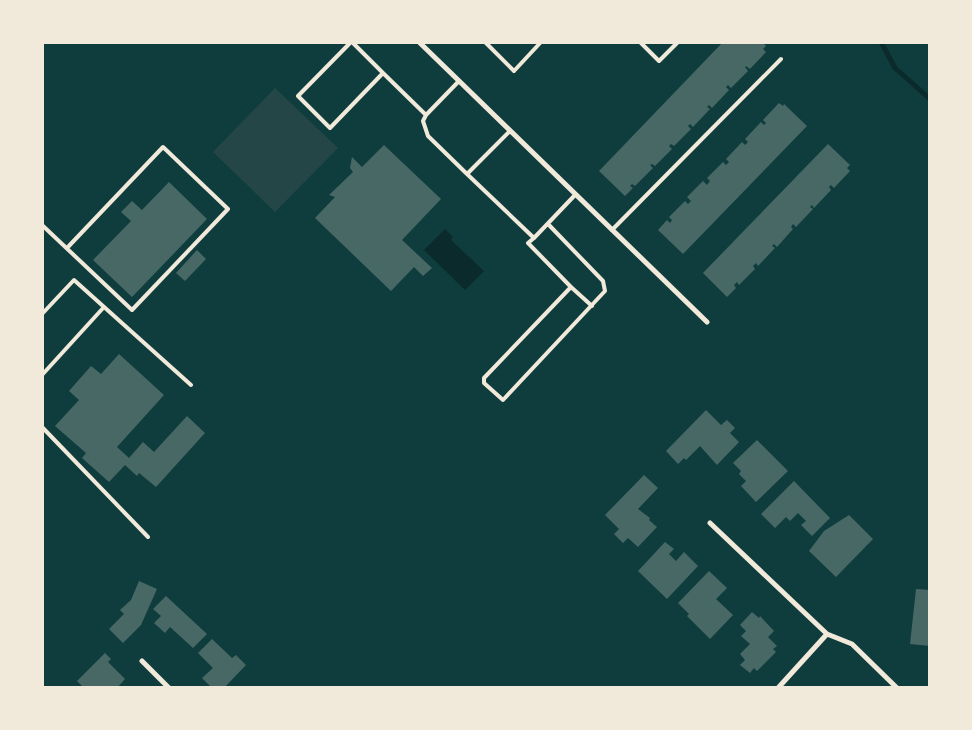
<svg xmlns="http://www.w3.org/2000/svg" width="972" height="730" viewBox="0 0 972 730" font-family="Overpass,sans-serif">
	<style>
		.green { fill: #244646 }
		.water { fill: #0a2a2b }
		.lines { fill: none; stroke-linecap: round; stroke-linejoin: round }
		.stream { stroke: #0a2a2b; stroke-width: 5 }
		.building { fill: #486865 }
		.service { stroke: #f1e9da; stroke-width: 4 }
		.minor { stroke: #f1e9da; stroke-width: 5 }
	</style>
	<rect width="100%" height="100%" fill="#0f3d3e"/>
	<path class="green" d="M275,88L338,148L275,212L213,152Z"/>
	<path class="water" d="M445,229L453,237L451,240L484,271L465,290L424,250Z"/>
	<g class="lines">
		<path class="stream" d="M881,42L895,68L930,99"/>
	</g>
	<path class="building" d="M723,42H762L766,46L763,49L766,52L750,69L746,66L745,67L748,71L731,88L728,85L726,87L729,90L712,108L709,105L707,107L710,109L693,127L690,124L688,126L691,129L674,146L671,144L669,146L672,149L655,166L652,164L650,165L653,168L635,186L632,184L630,186L633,188L625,196L599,171Z
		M779,103L783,106L784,104L807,126L683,254L658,230L667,220L670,223L672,220L669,217L685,201L688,204L691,201L687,197L703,181L707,185L710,181L707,178L723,162L726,165L729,162L726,159L742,142L745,145L748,142L745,139L761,122L764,125L766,123L763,120Z
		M828,144L850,165L847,168L850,171L834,188L831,185L829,187L831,190L814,208L812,205L810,207L813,209L796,227L793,224L791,227L793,229L777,247L774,244L772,246L775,248L758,266L756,263L753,266L755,269L739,285L737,282L734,285L736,288L727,297L703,273Z
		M384,145L441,199L402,240L432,268L423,276L414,267L391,291L315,218L335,197L329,195L353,172L350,168L352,157L362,167Z
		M169,182L207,219L132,297L93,260L131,221L121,212L132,201L142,210Z
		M197,250L206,259L185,281L176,273Z
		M119,354L164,395L117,447L129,458L143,442L154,452L187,416L205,433L156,487L139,473L137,476L125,465L109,482L82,458L86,453L55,426L79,400L69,391L91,366L101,374Z
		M706,410L721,425L727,420L735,428L730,433L739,442L717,465L700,446L686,460L684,458L678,464L666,451Z
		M757,440L788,471L756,502L741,486L746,481L739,474L741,471L733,463Z
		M644,475L658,488L638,509L650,518L649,520L657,527L638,547L628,538L623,543L614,534L619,529L605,515Z
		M794,481L830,518L812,536L801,525L806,521L798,513L790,521L786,517L775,528L761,514Z
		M849,515L873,539L836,577L809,551L824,531Z
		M665,542L674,549L669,554L676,561L684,552L698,566L667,599L638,571Z
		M709,571L727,588L716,599L733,615L710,639L687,616L689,614L678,603Z
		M139,581L157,589L141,625L123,643L109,629L124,614L120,610L131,600Z
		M916,589L930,590V646L910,644Z
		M166,596L207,634L193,648L170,627L165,633L154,623L161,616L153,609Z
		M752,612L759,618L760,616L774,631L768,637L777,646L773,649L776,652L757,671L754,668L750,673L740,665L745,660L740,654L750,644L741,636L746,631L740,625Z
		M212,639L232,658L236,655L246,665L224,688H212L202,678L213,668L198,653Z
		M105,653L111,659L108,662L125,679L117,688H84L77,681Z"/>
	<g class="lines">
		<path class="service" d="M351,42L298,96L330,128L383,73L352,42
			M485,42L514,71L541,42
			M640,42L659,61L678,42
			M383,73L426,115
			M459,81L426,115L423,121L428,136L467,174L510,131
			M467,174L534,238L575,195
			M42,225L132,310L228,209L163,147L67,248
			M612,230L781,59
			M534,238L528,243L571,287L484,378V383L503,400L605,291L603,281L548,224
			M571,287L592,306
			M42,314L74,280L191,385
			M42,375L104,307
			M42,427L148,537"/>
		<path class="minor" d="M419,42L707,322
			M710,523L827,634
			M142,661L169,688
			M778,688L827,634L852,644L897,688"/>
	</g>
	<rect width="972" height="730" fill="none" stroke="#f1e9da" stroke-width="88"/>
</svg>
